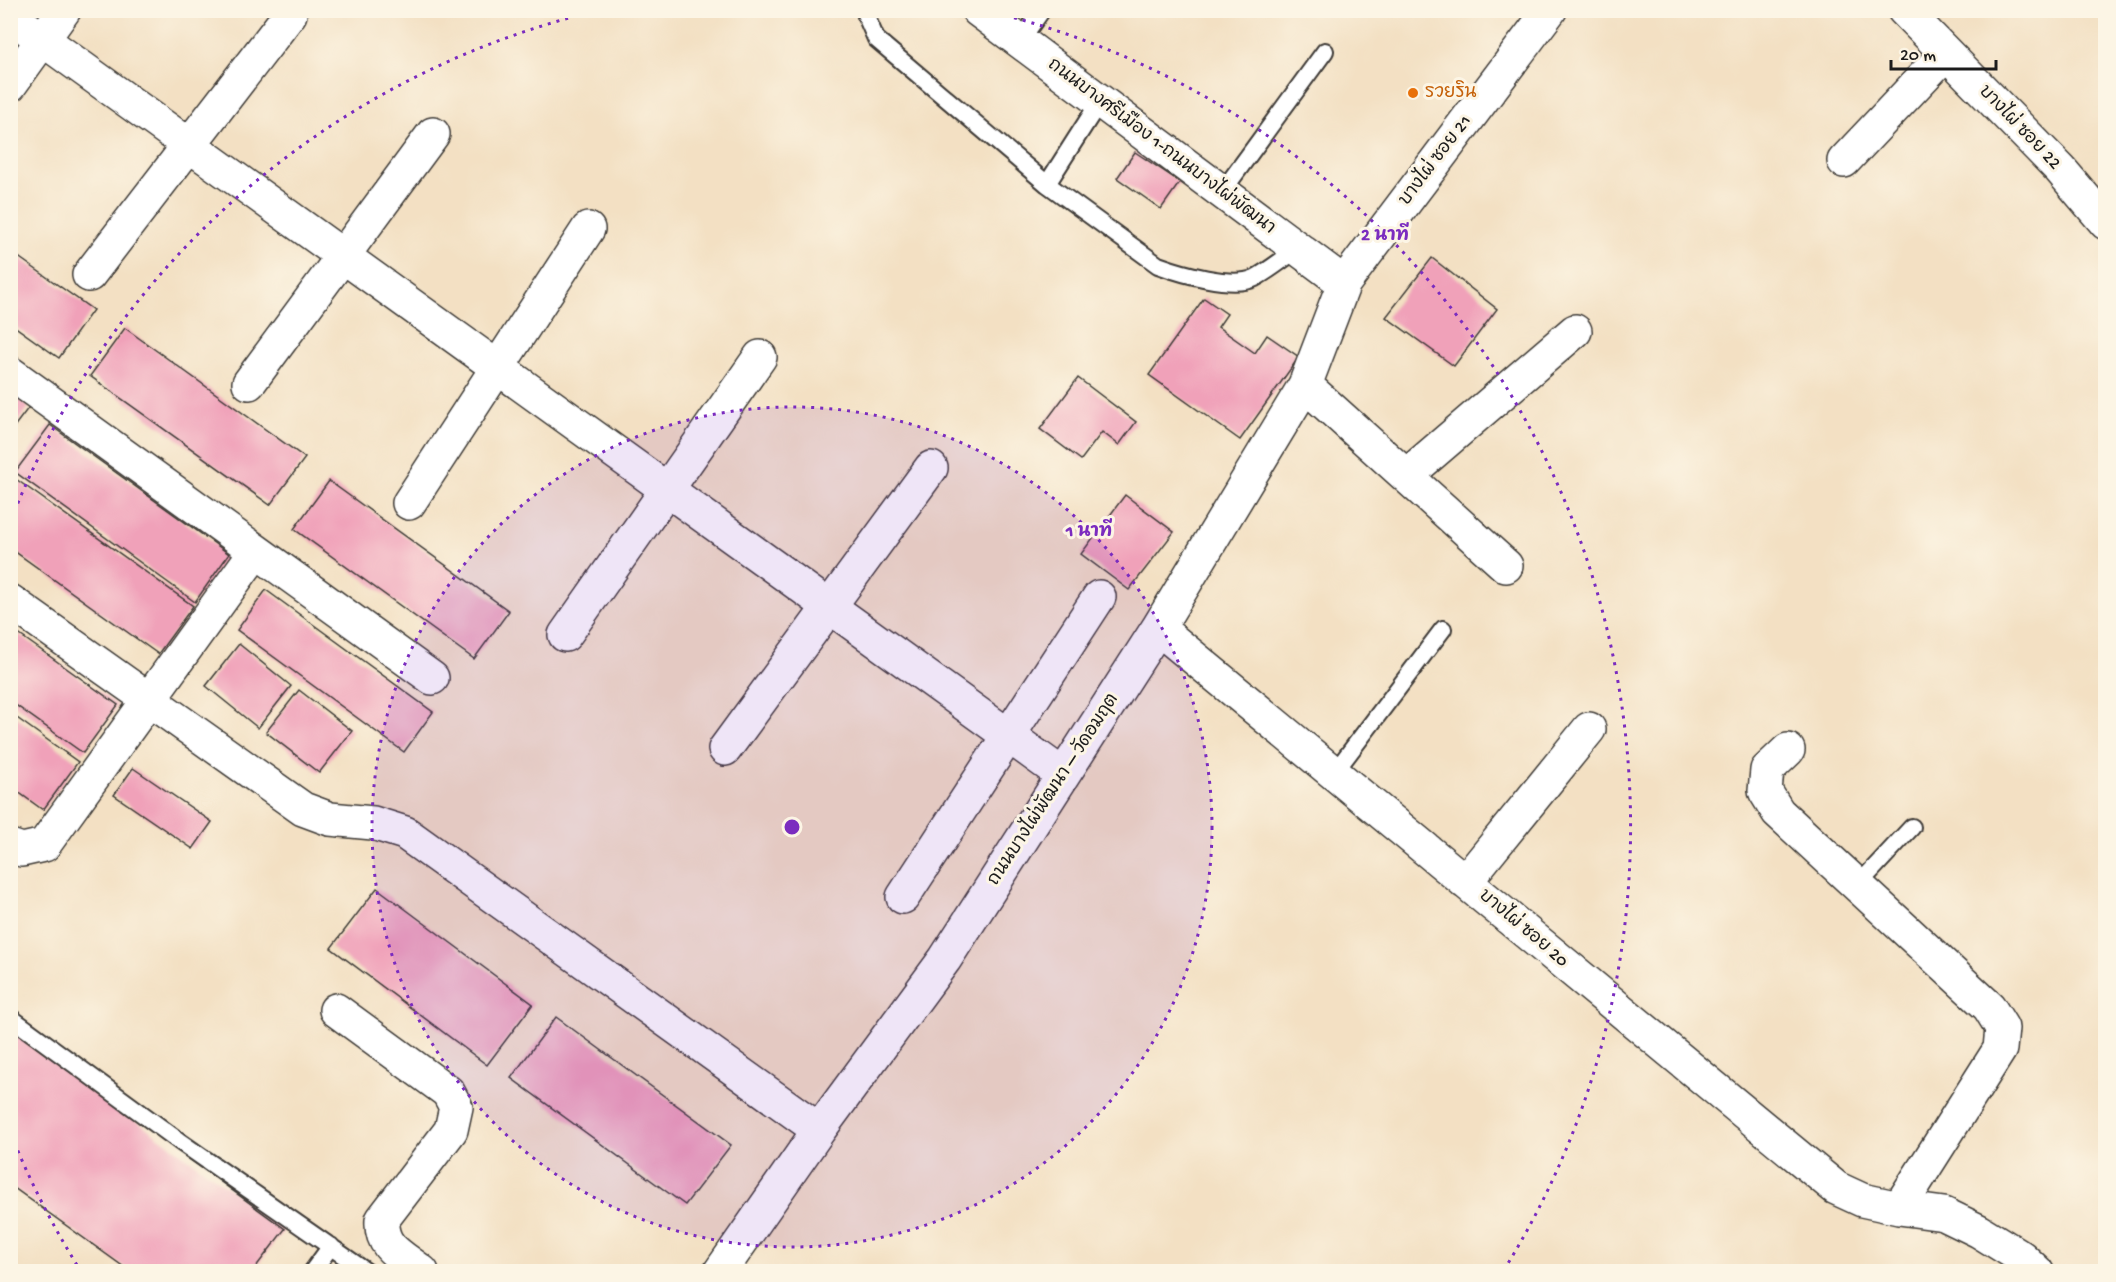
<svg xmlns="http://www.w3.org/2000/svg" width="2116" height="1282" viewBox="0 0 2116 1282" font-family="'Gochi Hand','Playpen Sans Thai',sans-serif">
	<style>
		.building { fill: #f0a1b9 }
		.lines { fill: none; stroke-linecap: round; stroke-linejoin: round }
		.service-casing { stroke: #3c3935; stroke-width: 20 }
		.minor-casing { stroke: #3c3935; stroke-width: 36 }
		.service { stroke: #fff; stroke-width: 16 }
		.minor { stroke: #fff; stroke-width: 33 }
		.ring { fill: none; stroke: #7b2cbf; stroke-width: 3; stroke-dasharray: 3 6 }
		.food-dot { fill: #e8710a; stroke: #fcf5e5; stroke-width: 2 }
		.labels { text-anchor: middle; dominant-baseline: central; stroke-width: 6; stroke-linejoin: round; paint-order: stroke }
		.food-label { font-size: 18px; fill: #c56008; stroke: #fcf5e5; text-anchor: start }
		.street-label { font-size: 18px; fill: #1c1c1c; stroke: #fcf5e5 }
		.centre { fill: #7b2cbf; stroke: #fcf5e5; stroke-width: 3 }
		.ring-label { font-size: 18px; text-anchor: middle; font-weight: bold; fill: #7b2cbf; stroke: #fcf5e5; stroke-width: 6; stroke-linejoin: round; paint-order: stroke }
	</style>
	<rect width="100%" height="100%" fill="#fcf5e5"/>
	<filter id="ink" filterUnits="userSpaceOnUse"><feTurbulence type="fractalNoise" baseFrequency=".0167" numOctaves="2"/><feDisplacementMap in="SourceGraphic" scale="12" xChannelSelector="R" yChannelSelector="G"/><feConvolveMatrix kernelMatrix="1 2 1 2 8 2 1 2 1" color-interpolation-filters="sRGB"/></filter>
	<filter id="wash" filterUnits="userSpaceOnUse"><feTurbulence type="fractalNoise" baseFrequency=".008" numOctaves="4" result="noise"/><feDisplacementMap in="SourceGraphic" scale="24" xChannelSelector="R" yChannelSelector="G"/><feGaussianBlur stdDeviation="1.35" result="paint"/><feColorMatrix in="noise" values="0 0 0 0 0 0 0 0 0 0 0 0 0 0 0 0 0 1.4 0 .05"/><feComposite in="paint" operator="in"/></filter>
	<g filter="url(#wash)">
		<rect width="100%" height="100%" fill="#f3e0c3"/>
		<g id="blocks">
			<path class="building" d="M1135,152L1180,182L1161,209L1117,178Z
				M10,251L93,310L59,358L10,323Z
				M1432,258L1497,309L1454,366L1386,317Z
				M1204,298L1227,314L1218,327L1255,353L1267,335L1299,357L1240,440L1149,375Z
				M125,328L305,458L270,505L90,376Z
				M1078,378L1136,422L1119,445L1102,432L1081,460L1040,429Z
				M10,393L29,407L10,432Z
				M50,425L229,554L195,602L15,472Z
				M13,477L193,606L158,654L10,548V480Z
				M329,481L509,611L474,659L294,529Z
				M1125,495L1174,532L1129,590L1081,554Z
				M266,590L433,712L404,752L237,630Z
				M10,628L118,705L83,753L10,701Z
				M239,644L291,686L258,728L206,686Z
				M299,690L352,731L319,773L266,732Z
				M10,713L78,762L43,810L10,786Z
				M133,768L212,822L193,849L114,795Z
				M377,888L533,1004L487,1065L331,948Z
				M556,1017L731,1145L685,1205L511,1078Z
				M10,1028L285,1229L252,1272H131L10,1185Z"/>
		</g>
	</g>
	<g filter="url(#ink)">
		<use href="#blocks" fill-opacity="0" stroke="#3c3935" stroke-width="1.5"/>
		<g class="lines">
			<g class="service-casing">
				<path id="service" d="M867,10L866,16L876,39L1047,184L1158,265C1180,273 1233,289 1255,278C1270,270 1284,258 1298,249
					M1020,41L1042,10
					M1047,184L1100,101
					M1222,192L1325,51
					M1334,773L1443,629
					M1858,885L1912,827
					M10,1017L179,1141L367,1272
					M312,1272L331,1246"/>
			</g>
			<g class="minor-casing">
				<path id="minor" d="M978,10L1344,283
					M1904,10L2060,169L2106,223
					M10,16L1063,775
					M10,85L64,10
					M1844,161L1946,53
					M89,275L290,14
					M10,373L432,678
					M249,383L433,134
					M1305,385L1506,566
					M1406,476L1575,331
					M409,503L588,229
					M10,601L303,809L330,819L373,823L405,833L819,1130
					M1158,628L1836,1188L1862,1200L1899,1208L1944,1214L1979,1231L2021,1257L2037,1272
					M565,635L760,357
					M725,749L931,468
					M1788,750L1767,770L1765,791L1778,812L1989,1007L2002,1028L2000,1049L1899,1208
					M10,846L22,850L44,845L256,551
					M1465,882L1589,729
					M903,897L1099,597
					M336,1010L448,1092L456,1107L451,1130L382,1220C380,1248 402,1256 422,1272
					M720,1272L819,1130L945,959L1158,628L1305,385L1344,283L1550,10"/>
			</g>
			<use href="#service" class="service"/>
			<use href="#minor" class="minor"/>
		</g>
	</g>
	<circle cx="792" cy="827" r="420" fill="#7b2cbf" fill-opacity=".12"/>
	<g class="ring">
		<circle cx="792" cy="827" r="420"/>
		<path d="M77 1265A839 839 0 0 1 11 1134M11 520A839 839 0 0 1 596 11M988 11A839 839 0 0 1 1507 1265"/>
	</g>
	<circle class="food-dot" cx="1413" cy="93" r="6"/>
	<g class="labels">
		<g class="food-label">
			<text x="1425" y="93">รวยริน</text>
		</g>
		<g class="street-label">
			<text transform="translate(2019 128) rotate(46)">บางไผ่ ซอย 22</text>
			<text transform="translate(1161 147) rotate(37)">ถนนบางศรีเมือง 1-ถนนบางไผ่พัฒนา</text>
			<text transform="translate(1436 161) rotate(-53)">บางไผ่ ซอย 21</text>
			<text transform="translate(1054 790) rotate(-57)">ถนนบางไผ่พัฒนา – วัดอมฤต</text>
			<text transform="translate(1523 929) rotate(40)">บางไผ่ ซอย 20</text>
		</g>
	</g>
	<circle cx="792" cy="827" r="9" class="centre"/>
	<g class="ring-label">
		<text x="1385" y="240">2 นาที</text>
		<text x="1089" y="536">1 นาที</text>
	</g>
	<rect width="2116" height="1282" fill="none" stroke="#fcf5e5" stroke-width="36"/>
	<path d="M1891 60v9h105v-9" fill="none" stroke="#1c1c1c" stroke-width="3"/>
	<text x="1900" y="60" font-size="18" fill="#1c1c1c" stroke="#fcf5e5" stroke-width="4.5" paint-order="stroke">20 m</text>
</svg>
